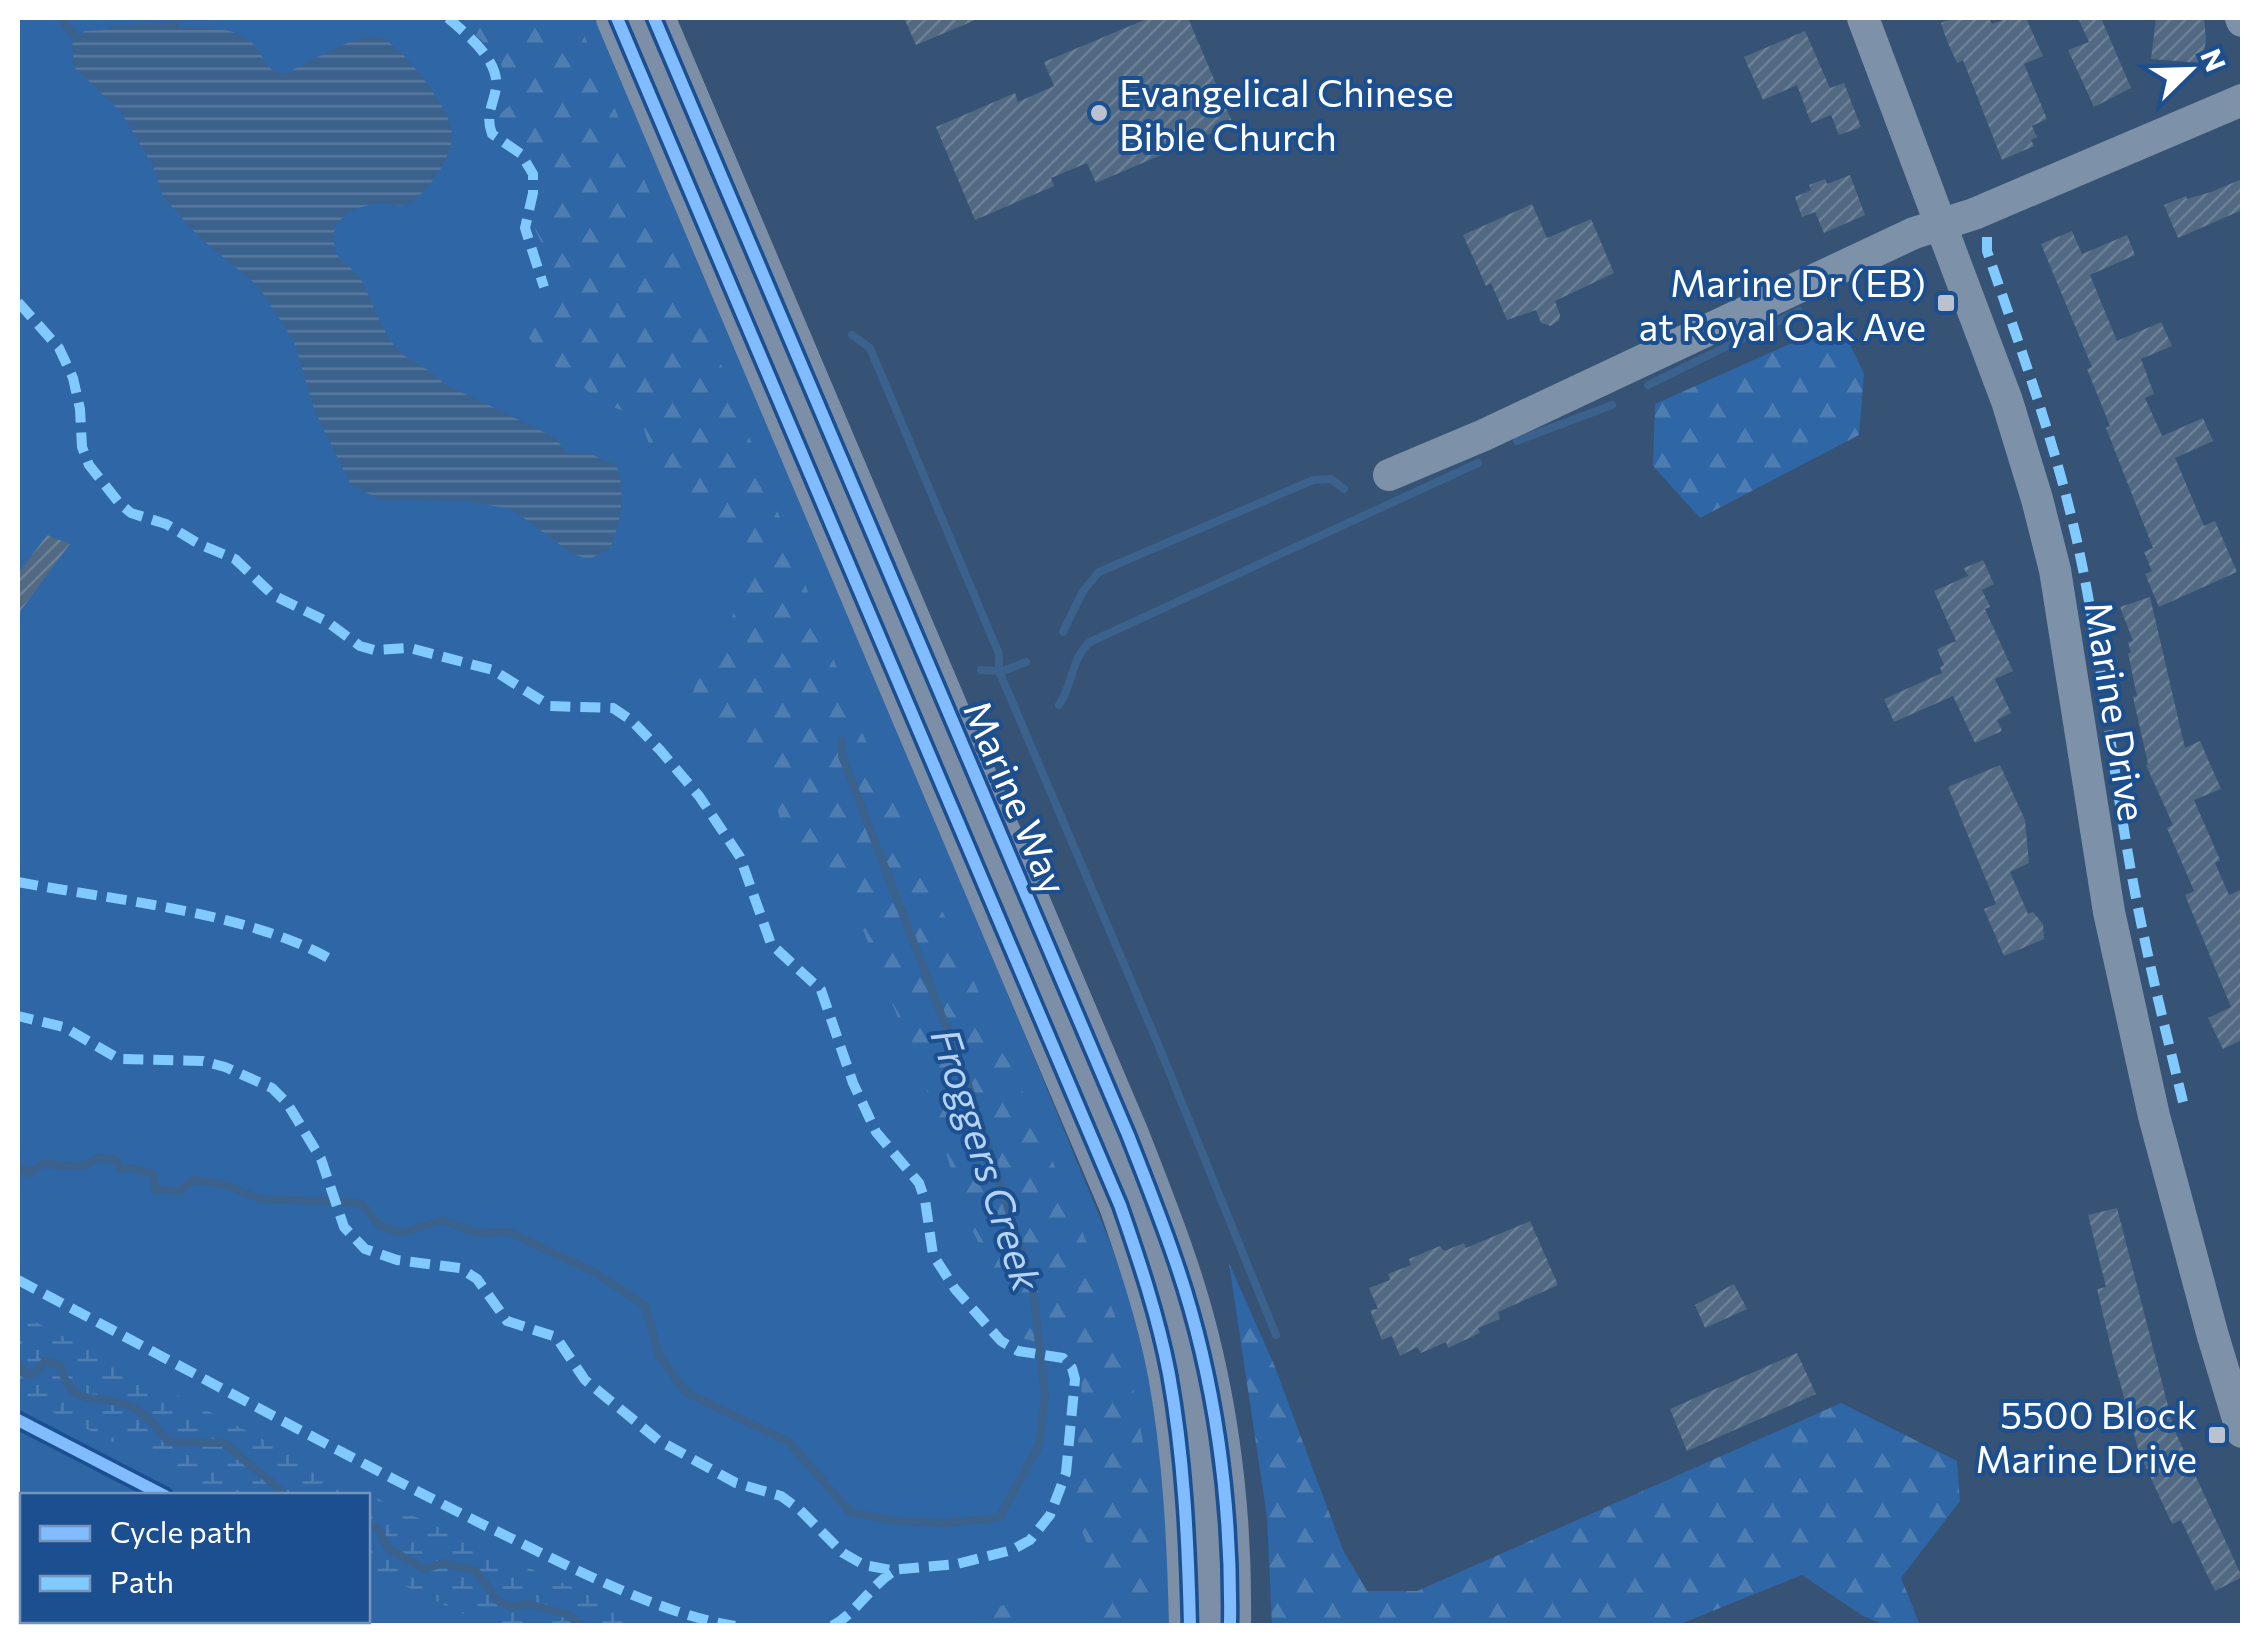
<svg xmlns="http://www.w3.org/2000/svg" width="2260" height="1643" viewBox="0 0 2260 1643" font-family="Commissioner,sans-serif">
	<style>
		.green { fill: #2f66a5 }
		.forest { fill: url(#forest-firs) }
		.wetland { fill: url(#wetland-marsh) }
		.water { fill: url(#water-rules) }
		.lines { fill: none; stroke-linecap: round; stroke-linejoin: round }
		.stream { stroke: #3b618d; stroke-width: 8 }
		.building { fill: url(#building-hatch) }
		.minor { stroke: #7d92a8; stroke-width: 32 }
		.major { stroke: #7d8ea7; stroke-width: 42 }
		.quiet { stroke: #80caff; stroke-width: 10; stroke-dasharray: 20 10; stroke-linecap: butt }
		.cycleway-casing { stroke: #1b4f8f; stroke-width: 19 }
		.cycleway { stroke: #80bcff; stroke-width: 12 }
		.poi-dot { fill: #b9c2ce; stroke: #1b4f8f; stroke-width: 4 }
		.labels { text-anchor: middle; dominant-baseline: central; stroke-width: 8; stroke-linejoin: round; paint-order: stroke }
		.poi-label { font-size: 38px; fill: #fff; stroke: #1b4f8f; text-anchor: end }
		.street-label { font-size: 38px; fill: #fff; stroke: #1b4f8f }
		.water-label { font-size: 40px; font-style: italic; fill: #b5d3f5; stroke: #1b4f8f }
	</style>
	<defs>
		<pattern id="forest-firs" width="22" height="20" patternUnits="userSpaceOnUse" patternTransform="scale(2.5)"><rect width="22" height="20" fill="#2f66a5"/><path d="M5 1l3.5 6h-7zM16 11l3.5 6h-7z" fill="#4e7db2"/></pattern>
		<pattern id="wetland-marsh" width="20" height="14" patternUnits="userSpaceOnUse" patternTransform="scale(2.5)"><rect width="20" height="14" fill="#2f66a5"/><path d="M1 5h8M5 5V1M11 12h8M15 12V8" fill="none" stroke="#4e7db2"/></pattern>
		<pattern id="water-rules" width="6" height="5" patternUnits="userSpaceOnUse" patternTransform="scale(2.5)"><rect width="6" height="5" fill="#3b618d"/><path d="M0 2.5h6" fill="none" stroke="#58799e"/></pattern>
		<pattern id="building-hatch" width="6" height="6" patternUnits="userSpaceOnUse" patternTransform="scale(2.5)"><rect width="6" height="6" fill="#526984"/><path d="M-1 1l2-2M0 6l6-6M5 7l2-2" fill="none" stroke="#6c8096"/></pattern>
	</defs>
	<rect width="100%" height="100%" fill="#365274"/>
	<path class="green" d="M18,18H596L863,641L1108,1237L1130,1298L1147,1364L1168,1506L1170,1625L274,1626L264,1621L368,1620V1496H22V1620L67,1621L64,1625H18Z"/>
	<path class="forest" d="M457,18H577L728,381L857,721L1006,1053L1079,1223L1124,1339L1156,1512L1148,1625L968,1626L961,1618L1004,1605H1034L1036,1617L1051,1623L1095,1618L1099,1574L1077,1518L1076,1477L1082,1381L1079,1362L1065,1351L1013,1335L1014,1312L1009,1289L985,1255L964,1214L930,1098L846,887C763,874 795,810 756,758C741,738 714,725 694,712L690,700L697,681L714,657L740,599L742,577L731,540L721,522L660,474L644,430L631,414L598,401L571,375L549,363L529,338L523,323L560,299L563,287L535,229C540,210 554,159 530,146C509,135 506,143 498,116L509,106C510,57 489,49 457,18Z
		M1839,322L1864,374L1859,435L1700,518L1653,466L1655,404Z
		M1229,1263L1275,1367L1343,1550L1367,1591H1417L1841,1403L1957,1461L1960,1501L1901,1578L1920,1625H1885L1863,1616L1802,1575L1678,1625H1272L1267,1517Z"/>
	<path class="wetland" d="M18,1313L400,1510L656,1625H486L368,1568V1496L220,1495L18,1395Z"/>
	<path class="water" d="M177,22L179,28C204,28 236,25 255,46C264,57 266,70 282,74C306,67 356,30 381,38C395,42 420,74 429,86C438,101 451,117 452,134C454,155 427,193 410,203C402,207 395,205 387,204C368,202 335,212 334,235C332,264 350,262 360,278C372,299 383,336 400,352C414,364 430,368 443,383L556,438L566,453H588L616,465C627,489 620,527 609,550L588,559L573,554L511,509L465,501L381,500L351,485L315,412L294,341L258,286L199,237L163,197L153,166L121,112L74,67L72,44L84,31L104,30L111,26Z"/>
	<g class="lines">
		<path class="stream" d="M61,18L76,38
			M852,335L870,348L999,654V671L1158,1044L1276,1335
			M1648,385L1799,311
			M1517,441L1612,405
			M1063,632L1083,591L1099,572L1313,480L1331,479L1344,489
			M981,670L1003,671L1026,662
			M1059,705C1074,683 1070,660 1090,642L1478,463
			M18,1167L30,1173L42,1164C62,1163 79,1173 97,1158L114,1159L122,1170L130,1168L153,1174L155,1189L179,1191L194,1180L223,1184L261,1199L361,1203L380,1226L403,1233L441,1220L479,1233L509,1232L594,1272L645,1305L659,1356L687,1393L789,1442L850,1512L896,1521L944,1523L999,1518L1039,1445L1045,1395L1032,1283L968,1084L842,756V741
			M18,1364L25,1374L35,1373L45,1361L60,1365C73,1411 94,1392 128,1405C146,1413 156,1427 168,1442L225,1443C244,1463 267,1475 286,1496
			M368,1525L377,1527L388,1548L424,1569L443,1563L476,1571L498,1601L512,1607L529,1604L569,1615L581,1626"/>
	</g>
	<path class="building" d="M904,18H980L916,45Z
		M1149,18H1188L1233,124L1096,183L1087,163L1051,178L1054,186L975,220L936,127L1015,93L1018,102L1054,86L1044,62Z
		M1953,18H1989L1992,24L2008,18H2026L2043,56L2024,64L2047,119L2032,126L2037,137L2031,140L2034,146L2002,160L1963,60L1957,63L1947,41L1941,23Z
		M2078,18H2101L2131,88L2094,107L2068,50L2089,42Z
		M2156,18H2204L2206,40L2202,63L2151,59Z
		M1805,31L1830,88L1844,83L1861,127L1839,135L1831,115L1811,123L1797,85L1763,100L1744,57Z
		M1850,175L1865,215L1824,233L1815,212L1802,217L1795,197L1811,190L1809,185L1825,179L1827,184Z
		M2242,179V210L2178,238L2164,205L2186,196L2187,199L2211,192Z
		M1532,204L1547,238L1591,219L1614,273L1555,301L1560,315L1559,320L1551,326L1541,323L1536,310L1507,320L1491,283L1486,286L1463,235Z
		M2072,231L2082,254L2127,235L2135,255L2090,275L2117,341L2161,322L2172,346L2141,359L2154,394L2145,398L2162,436L2203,418L2213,441L2175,458L2204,526L2215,521L2237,572L2159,607L2145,574L2152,571L2144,552L2153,548L2106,428L2110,426L2087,369L2092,367L2041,244Z
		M47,535L70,544L18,614V574Z
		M1983,560L1994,584L1982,590L1990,607L1985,609L2013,671L1995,679L2011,713L1997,720L2002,731L1975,743L1953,696L1894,722L1884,699L1942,673L1940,667L1944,665L1937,649L1956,641L1934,591L1968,576L1964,568Z
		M2150,597L2185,748L2200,741L2221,789L2194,800L2220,860L2215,863L2229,895L2242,889V1040L2223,1049L2208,1018L2231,1007L2185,895L2194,891L2167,828L2173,825L2146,765L2148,764L2133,697L2137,696L2128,653H2131L2128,642L2133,641L2120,607Z
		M2000,765L2025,820L2029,863L2010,872L2028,914L2033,912L2043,924L2044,939L2004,956L1984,909L1996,904L1948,787Z
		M2117,1208L2174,1429L2242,1577L2215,1591L2181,1520L2172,1524L2139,1452L2114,1361L2097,1289L2106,1287L2088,1215Z
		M1530,1221L1558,1285L1498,1312L1500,1319L1478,1328L1480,1333L1448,1348L1446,1342L1421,1353L1417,1347L1400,1356L1392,1336L1382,1340L1370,1310L1378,1309L1369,1288L1390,1280L1388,1274L1411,1265L1409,1259L1440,1246L1444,1251L1464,1243L1466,1248Z
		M1734,1284L1747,1309L1705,1328L1695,1305Z
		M1797,1353L1816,1394L1687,1451L1670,1409Z"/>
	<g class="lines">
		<path class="minor" d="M1863,18L2007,401L2037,499L2055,570L2109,912L2154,1116L2213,1336L2242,1432
			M2241,18L2242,21
			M1389,475L1484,435L1914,233L1974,214L2242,100"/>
		<path class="major" d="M617,18L1120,1205C1139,1260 1158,1316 1169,1374C1184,1457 1188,1541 1190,1626
			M654,18L1128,1135C1144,1176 1160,1216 1174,1257C1215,1374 1232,1502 1230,1626"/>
		<path class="quiet" d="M448,18C466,34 500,60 496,88C493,106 485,115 492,134L521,154L533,174V193L525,228L544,287
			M1987,237V251C2020,347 2055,442 2077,541C2099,641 2109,742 2126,842C2140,929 2162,1016 2183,1102
			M18,302L59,348L73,378L80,409L82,447L89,465L120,504L131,513L166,524L199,544L235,559L273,595L326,621L360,646L374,650L410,648L493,670L550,706L613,708L631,720L660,750L699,796L740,857L771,944L821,990L853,1083L876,1132L919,1183L925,1200L933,1255L955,1289L1001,1341L1018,1351L1063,1358L1072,1368L1075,1379L1066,1473L1050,1515L1030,1540L1012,1550L957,1564L891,1570L864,1565L843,1553L799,1509L781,1496L736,1483L658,1440L585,1380L556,1337L507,1321L477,1279L460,1268L397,1260L365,1249L344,1227L321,1159L287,1103L272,1088L225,1067L203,1061L119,1059L64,1027L18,1016
			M18,882C112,900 249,912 332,960
			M18,1280C172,1361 326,1446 482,1524C554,1559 657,1614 735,1626
			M832,1626C858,1612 871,1584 896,1570"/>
		<g class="cycleway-casing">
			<path id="cycleway" d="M617,18L1120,1205C1139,1260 1158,1316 1169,1374C1184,1457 1188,1541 1190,1626
				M654,18L1128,1135C1144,1176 1160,1216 1174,1257C1215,1374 1232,1502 1230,1626
				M18,1420L165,1496"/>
		</g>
		<use href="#cycleway" class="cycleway"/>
	</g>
	<g class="poi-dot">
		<circle cx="1099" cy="113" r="10"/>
		<rect x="1936" y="293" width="20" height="20" rx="5"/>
		<rect x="2207" y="1425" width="20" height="20" rx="5"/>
	</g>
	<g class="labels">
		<g class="poi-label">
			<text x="1119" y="91" text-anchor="start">Evangelical Chinese<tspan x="1119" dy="44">Bible Church</tspan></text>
			<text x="1926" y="281">Marine Dr (EB)<tspan x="1926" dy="44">at Royal Oak Ave</tspan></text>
			<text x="2197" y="1413">5500 Block<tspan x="2197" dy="44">Marine Drive</tspan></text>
		</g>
		<g class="street-label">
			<text transform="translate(2117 711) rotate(81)">Marine Drive</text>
			<text transform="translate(1017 797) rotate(67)">Marine Way</text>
		</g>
		<g class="water-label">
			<text transform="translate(988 1159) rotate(72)">Froggers Creek</text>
		</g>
	</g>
	<rect width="2260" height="1643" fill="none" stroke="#ffffff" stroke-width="40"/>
	<rect x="20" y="1493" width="350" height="130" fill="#1b4f8f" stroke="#7695bc" stroke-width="2.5"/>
	<rect x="40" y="1526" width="50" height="15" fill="#80bcff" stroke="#7695bc" stroke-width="2.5"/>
	<text x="110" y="1543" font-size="30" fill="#ffffff">Cycle path</text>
	<rect x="40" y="1576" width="50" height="15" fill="#80caff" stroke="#7695bc" stroke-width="2.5"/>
	<text x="110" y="1593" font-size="30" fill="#ffffff">Path</text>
	<g transform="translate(2190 70) rotate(67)" stroke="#1b4f8f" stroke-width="8" paint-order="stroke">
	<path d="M0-8L18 38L0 25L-18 38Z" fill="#ffffff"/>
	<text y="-15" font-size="28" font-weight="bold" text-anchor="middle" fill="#ffffff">N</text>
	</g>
</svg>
